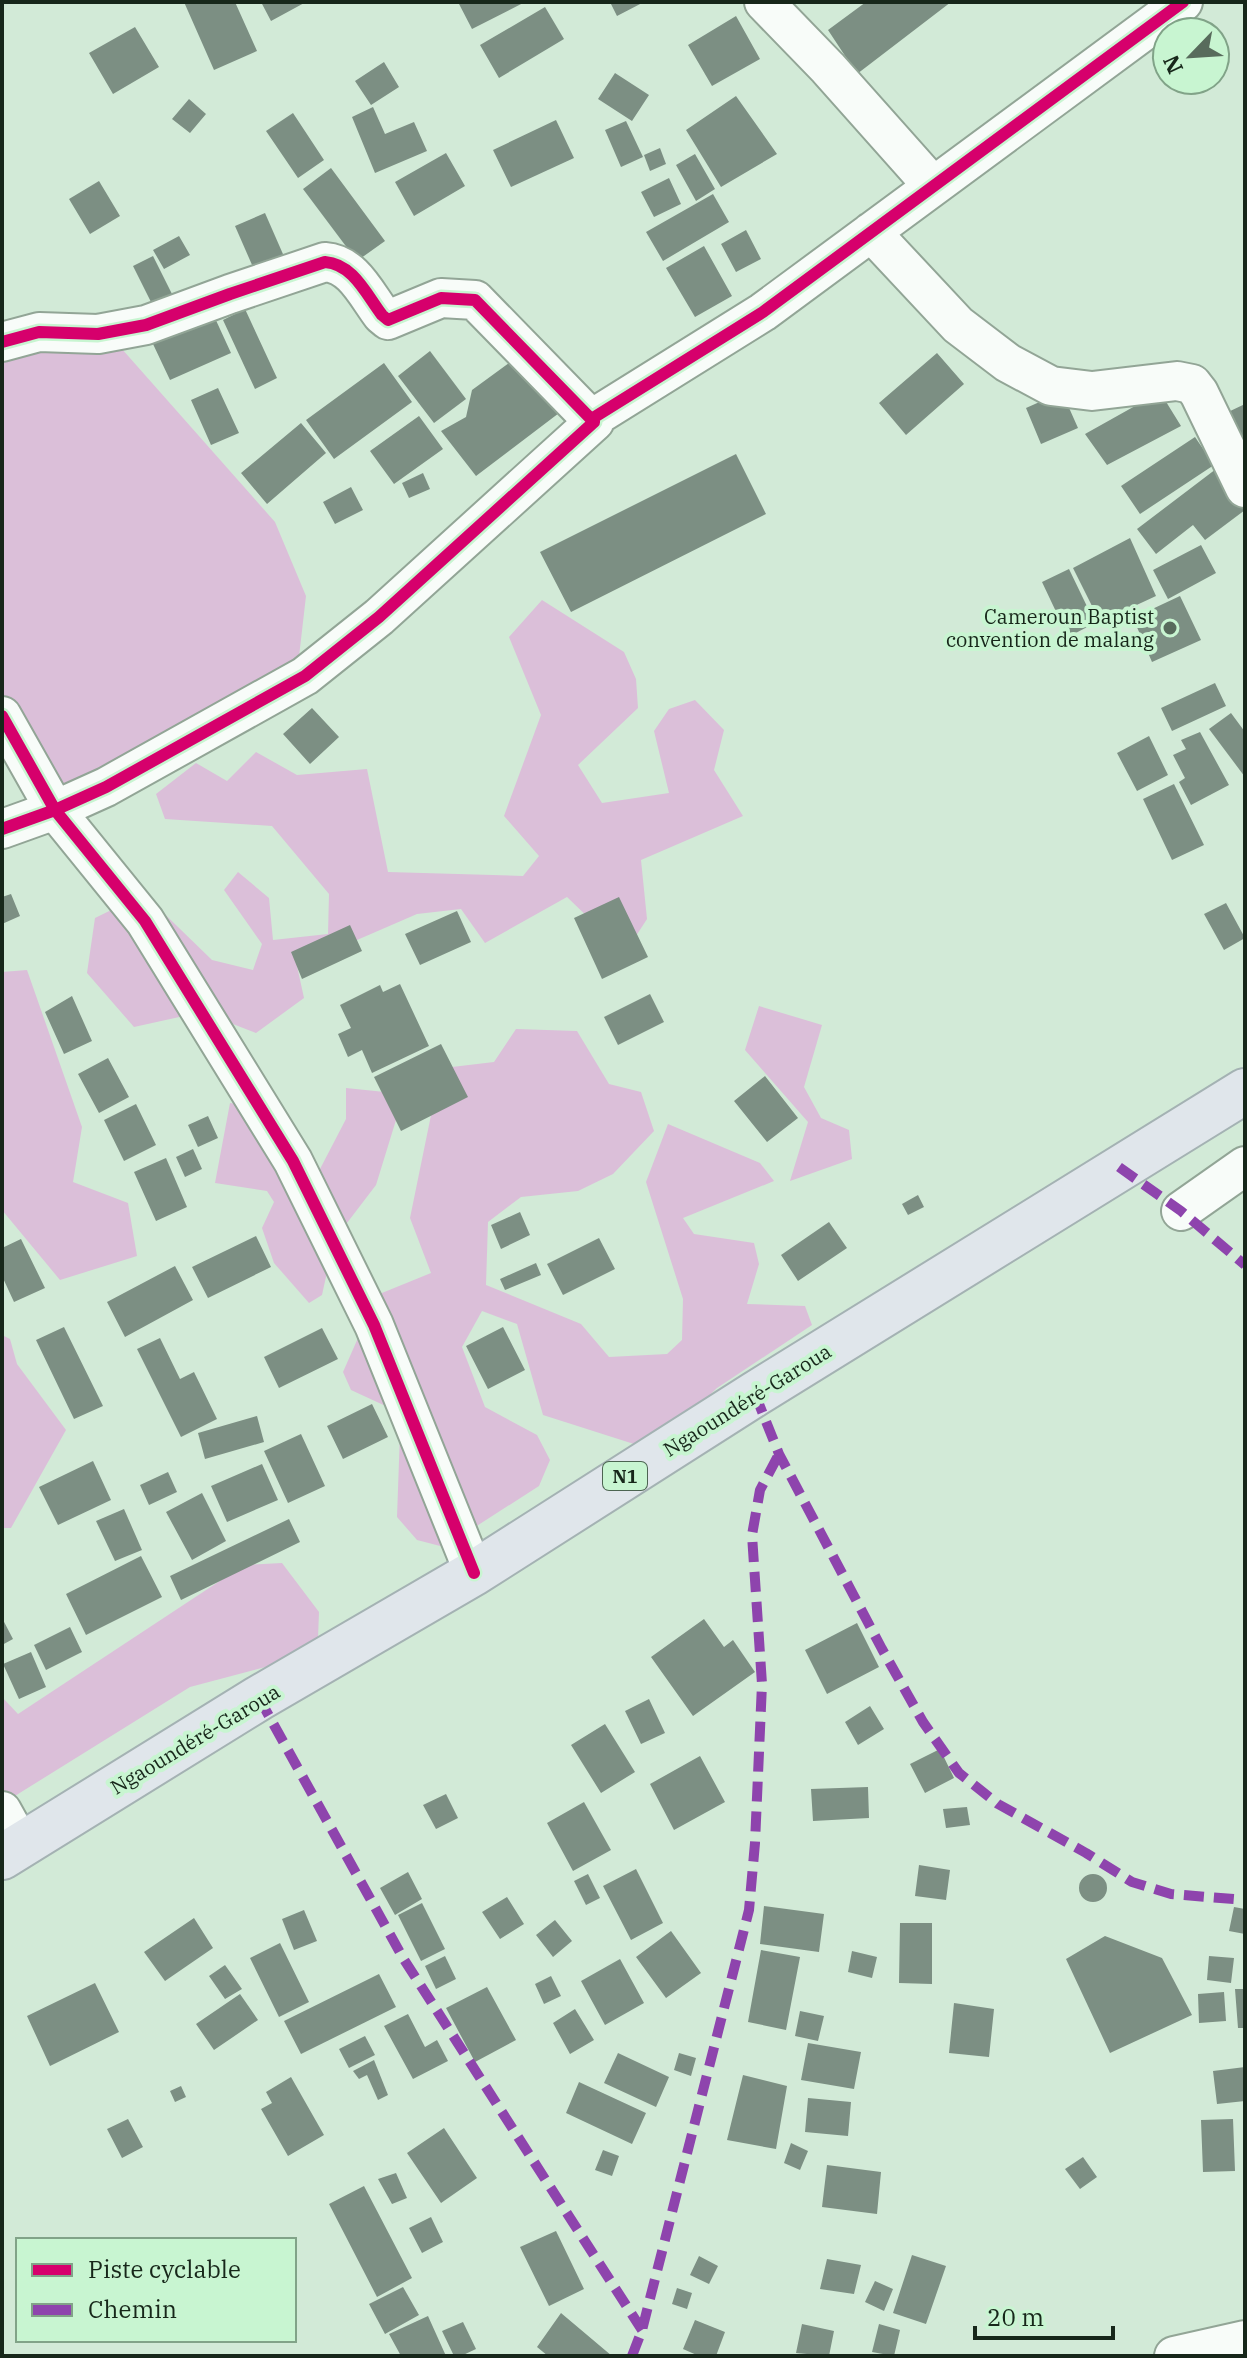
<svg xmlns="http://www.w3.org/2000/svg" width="1247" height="2358" viewBox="0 0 1247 2358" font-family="'IBM Plex Serif',serif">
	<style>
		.green { fill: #dbbfd9 }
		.building { fill: #7c8f83 }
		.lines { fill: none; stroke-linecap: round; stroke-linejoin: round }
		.street-casing { stroke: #92a596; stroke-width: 42 }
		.highway-casing { stroke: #a4b2b3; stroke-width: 48 }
		.street { stroke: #f8fcf9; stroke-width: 38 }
		.highway { stroke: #e0e6eb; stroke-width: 44 }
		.quiet { stroke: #8e44ad; stroke-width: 10; stroke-dasharray: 20 10; stroke-linecap: butt }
		.cycleway-casing { stroke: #c8f5d1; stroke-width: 17 }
		.cycleway { stroke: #d6006c; stroke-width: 12 }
		.poi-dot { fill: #586b5c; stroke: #c8f5d1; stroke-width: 3 }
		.labels { text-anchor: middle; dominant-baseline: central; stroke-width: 8; stroke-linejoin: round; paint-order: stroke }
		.shield { fill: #c8f5d1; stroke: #4c6551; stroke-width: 2 }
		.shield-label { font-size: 18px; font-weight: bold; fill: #17271a }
		.poi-label { font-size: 20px; fill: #17271a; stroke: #c8f5d1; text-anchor: end }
		.street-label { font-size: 20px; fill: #17271a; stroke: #c8f5d1 }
	</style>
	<rect width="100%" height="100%" fill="#d2ead7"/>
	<path class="green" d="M91,314L275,522L306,596L297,674L64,827L2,732V336Z
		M542,600L624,652L636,679L638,708L578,765L602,803L669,793L654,731L669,709L695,700L724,730L714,770L743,816L641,860L647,919L625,953L567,897L485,943L461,909L417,914L297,966L304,998L256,1033L202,1012L134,1027L87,973L95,918L144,894L212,960L253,970L262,944L224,890L238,872L269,898L273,940L328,934L329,894L272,826L165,819L156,794L196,763L227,781L256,752L297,775L367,769L388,872L523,876L539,856L504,816L541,715L509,637Z
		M27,970L82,1127L73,1182L128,1203L137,1256L60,1280L2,1210V972Z
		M759,1006L822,1025L804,1087L821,1118L849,1130L852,1159L790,1181L808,1122L745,1050Z
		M516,1029L577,1031L609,1084L641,1092L654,1131L613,1174L578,1191L521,1197L488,1222L486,1285L581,1324L609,1357L667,1354L682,1340L683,1299L646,1182L668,1124L760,1163L774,1181L683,1218L694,1234L754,1243L759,1264L747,1304L805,1306L812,1325L717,1388L673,1430L637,1445L543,1415L517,1324L482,1311L462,1347L485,1407L537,1435L550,1460L539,1486L444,1547L417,1540L397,1517L400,1433L390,1408L351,1390L343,1372L377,1295L431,1273L410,1218L438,1081L452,1067L494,1062Z
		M346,1088L404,1094L376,1185L334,1240L322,1295L309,1303L274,1263L262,1228L274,1202L267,1191L215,1183L230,1103L256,1107L288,1195L320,1169L346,1119Z
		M2,1335L10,1339L17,1364L66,1430L11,1528H2Z
		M282,1563L319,1612L318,1638L299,1658L190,1687L2,1804V1697L18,1714L244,1565Z"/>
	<path class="building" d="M184,2H235L257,51L214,70Z
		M261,2H306L271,21Z
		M458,2H525L472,29Z
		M610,2H644L617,16Z
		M866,2H951L857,74L828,30Z
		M545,7L564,39L499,78L480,45Z
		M736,16L760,59L712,86L688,45Z
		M135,27L159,67L113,94L89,53Z
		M384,62L399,87L371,105L355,81Z
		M615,73L649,95L632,121L598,99Z
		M736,96L777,154L721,187L686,130Z
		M189,99L206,114L190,133L172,119Z
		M373,107L385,134L414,122L427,151L375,173L352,117Z
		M293,113L324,160L298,178L266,131Z
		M556,120L574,158L511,187L493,150Z
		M626,121L643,157L621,167L605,130Z
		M660,148L666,164L650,171L644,155Z
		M446,153L465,186L414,216L395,182Z
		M695,154L715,189L696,201L676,165Z
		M331,168L385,241L357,261L303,189Z
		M669,178L681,204L654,217L641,192Z
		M99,181L120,216L90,234L69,199Z
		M713,194L729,222L663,261L646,232Z
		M265,213L286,261L256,274L235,226Z
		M746,230L761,259L736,272L721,244Z
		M179,236L190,255L164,269L153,250Z
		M704,246L732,296L695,317L666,268Z
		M153,256L172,294L152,304L133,266Z
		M245,309L277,378L255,389L223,320Z
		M214,316L231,353L170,380L153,344Z
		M430,351L466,399L434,423L398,376Z
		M937,353L964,384L906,435L879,403Z
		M520,355L563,410L476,476L441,431L466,417L472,390Z
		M384,363L412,402L334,459L306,420Z
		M218,388L239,433L211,445L191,400Z
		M1062,392L1078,428L1041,444L1026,408Z
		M1160,392L1181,426L1107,465L1085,434Z
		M1245,404V453L1226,413Z
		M419,416L443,449L394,484L370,451Z
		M301,423L326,453L267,504L241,473Z
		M1195,437L1214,465L1140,514L1121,486Z
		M736,454L766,514L571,612L540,552Z
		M1216,469L1245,507V510L1205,540L1193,525L1156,554L1137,529Z
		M423,473L430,489L409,498L402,483Z
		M351,487L363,510L335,524L323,502Z
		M1130,538L1156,596L1100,622L1073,568Z
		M1201,545L1216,573L1168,599L1153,570Z
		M1069,569L1095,623L1068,637L1042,582Z
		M1180,596L1201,640L1152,662L1133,618Z
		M1215,683L1226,706L1172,731L1161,708Z
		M312,708L339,737L310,764L283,734Z
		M1231,713L1245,732V777L1209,729Z
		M1200,732L1229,785L1191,805L1179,782L1185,778L1173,755L1186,749L1181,740Z
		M1149,736L1168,775L1137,791L1117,753Z
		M1174,784L1204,845L1172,860L1143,799Z
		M11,894L20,916L2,924V897Z
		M619,897L648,957L602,979L574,918Z
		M1226,903L1245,938L1224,950L1204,914Z
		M457,911L471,942L420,965L405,934Z
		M350,925L362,951L302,979L291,952Z
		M400,984L429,1046L372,1073L362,1050L348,1057L338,1034L351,1028L340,1005L380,985L383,992Z
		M650,994L664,1022L618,1045L604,1017Z
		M72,996L92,1041L64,1054L45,1012Z
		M441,1044L468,1097L401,1131L374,1077Z
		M108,1058L129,1097L99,1113L78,1074Z
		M765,1076L798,1118L767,1142L734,1101Z
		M136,1104L156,1145L124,1161L104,1120Z
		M208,1116L218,1138L198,1147L188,1125Z
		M193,1149L202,1169L185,1177L176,1157Z
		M166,1158L187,1207L156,1221L134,1172Z
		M918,1195L924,1207L908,1215L902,1204Z
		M520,1212L530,1235L501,1249L491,1225Z
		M829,1222L847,1248L798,1281L781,1255Z
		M256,1236L271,1267L208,1298L192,1267Z
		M599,1238L615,1269L563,1295L547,1264Z
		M21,1239L45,1288L14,1302L2,1276V1248Z
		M536,1263L541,1275L505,1290L500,1279Z
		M175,1266L193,1300L125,1337L107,1302Z
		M64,1327L103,1406L74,1419L36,1340Z
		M503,1327L525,1370L488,1389L466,1346Z
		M322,1328L338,1359L279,1388L264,1357Z
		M160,1338L180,1379L194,1372L217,1419L181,1437L137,1349Z
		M372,1404L388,1437L343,1459L327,1426Z
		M257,1416L264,1442L205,1459L198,1433Z
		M301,1434L325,1486L288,1503L264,1451Z
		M93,1461L111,1500L58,1525L39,1487Z
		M262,1464L278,1500L227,1522L211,1486Z
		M168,1472L177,1492L149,1505L140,1485Z
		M202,1493L226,1541L192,1560L166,1512Z
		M124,1509L142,1550L115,1561L96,1521Z
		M289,1519L300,1542L181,1600L170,1576Z
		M141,1556L162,1597L86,1635L66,1594Z
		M2,1618L13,1639L2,1645Z
		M704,1619L724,1647L733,1640L755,1672L693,1716L651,1657Z
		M857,1623L879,1667L827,1694L805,1650Z
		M70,1627L82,1652L46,1670L34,1645Z
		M31,1652L46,1687L19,1699L3,1664Z
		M649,1699L665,1733L641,1744L625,1711Z
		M870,1706L884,1729L858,1745L845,1722Z
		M605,1724L635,1772L601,1793L571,1745Z
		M940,1749L954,1778L925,1793L910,1764Z
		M700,1756L725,1802L674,1830L650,1784Z
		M868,1787L869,1818L813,1821L811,1789Z
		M446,1794L458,1818L436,1829L423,1805Z
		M584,1802L611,1850L573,1871L547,1823Z
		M967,1807L970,1825L946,1828L943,1809Z
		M919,1865L950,1870L946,1900L915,1896Z
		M636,1869L663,1923L631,1940L603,1886Z
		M408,1872L422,1899L395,1915L380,1888Z
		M1079 1888a14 14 0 1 1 28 0a14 14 0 1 1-28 0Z
		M588,1874L600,1898L586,1905L574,1881Z
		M507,1897L524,1924L500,1939L482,1912Z
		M422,1903L445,1949L421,1961L398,1915Z
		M764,1906L824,1914L819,1952L760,1944Z
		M1234,1907L1245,1909V1934L1229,1931Z
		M304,1910L317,1941L294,1950L282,1919Z
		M194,1918L213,1948L165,1981L144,1952Z
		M555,1920L572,1941L553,1957L536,1935Z
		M900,1923H932V1984L899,1983Z
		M671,1931L701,1973L666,1998L636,1957Z
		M1105,1936L1162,1958L1192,2015L1110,2053L1066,1959Z
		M280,1943L309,2002L279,2017L250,1958Z
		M761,1950L800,1957L786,2030L748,2022Z
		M852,1951L877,1957L872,1978L848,1972Z
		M445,1956L456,1979L436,1989L425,1966Z
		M1209,1956L1234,1958L1231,1983L1207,1980Z
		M620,1959L644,2003L605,2025L581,1981Z
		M225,1965L242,1989L225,1999L209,1976Z
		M379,1974L396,2007L301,2054L284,2021Z
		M551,1976L561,1996L544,2004L535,1984Z
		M95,1983L119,2032L50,2066L27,2016Z
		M487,1987L516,2040L475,2062L446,2008Z
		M1235,1989H1245V2028H1238Z
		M1224,1992L1226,2021L1199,2023L1198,1994Z
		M240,1994L258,2020L214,2050L196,2024Z
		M954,2003L994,2009L989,2057L949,2053Z
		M575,2009L594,2040L570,2054L553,2023Z
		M800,2011L824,2016L818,2041L795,2036Z
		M408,2014L425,2047L437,2040L448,2061L413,2079L384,2026Z
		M365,2036L375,2055L349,2068L339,2049Z
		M808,2043L861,2052L854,2089L801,2080Z
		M618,2053L669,2077L656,2107L604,2083Z
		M679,2053L696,2058L691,2076L674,2070Z
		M374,2060L388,2095L378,2100L367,2075L359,2079L353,2071Z
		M1245,2067V2101L1217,2104L1213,2071Z
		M743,2075L787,2086L776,2149L727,2140Z
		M291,2077L324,2135L288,2156L261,2109L272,2103L266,2092Z
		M579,2082L646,2113L632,2144L566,2113Z
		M181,2086L186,2097L175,2102L170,2091Z
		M808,2098L851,2102L848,2136L805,2132Z
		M128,2119L143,2147L122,2158L107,2129Z
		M1233,2119L1235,2171L1203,2172L1201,2120Z
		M444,2128L477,2178L441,2203L407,2153Z
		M791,2143L808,2151L800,2170L784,2163Z
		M603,2150L619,2156L612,2176L595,2170Z
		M1083,2157L1097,2177L1080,2189L1065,2169Z
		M827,2165L881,2172L877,2214L822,2207Z
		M396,2173L407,2198L392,2204L378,2179Z
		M364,2186L412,2278L377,2297L329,2204Z
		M431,2217L443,2242L422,2253L409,2228Z
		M556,2231L584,2289L549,2306L520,2247Z
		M912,2255L946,2266L926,2324L893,2313Z
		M699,2256L718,2266L709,2284L690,2275Z
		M827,2259L861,2265L854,2294L820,2289Z
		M875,2281L893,2289L884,2311L865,2302Z
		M403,2287L419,2315L385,2334L369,2304Z
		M677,2288L692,2293L687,2309L672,2304Z
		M561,2313L612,2356H548L537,2347Z
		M428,2316L446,2356H401L389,2334Z
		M695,2320L725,2332L716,2356H699L683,2349Z
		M463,2322L476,2349L461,2356H454L442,2331Z
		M802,2324L834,2331L829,2356L796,2353Z
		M879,2324L900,2330L894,2356L872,2352Z"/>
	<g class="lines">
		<g class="street-casing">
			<path id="street" d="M764,2L828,68L933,186
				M871,232L958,325L1008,363L1051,386L1092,391L1177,381L1192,384L1199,393L1245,488
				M2,342L39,332L98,334L146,325L230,294L325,262C353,264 366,294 382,315L388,320L441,298L475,300L594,422
				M2,716L55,810L145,921L293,1161L374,1325L474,1573
				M2,829L55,810L106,787L305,676L379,617L594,422L593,418L763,312L1183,2
				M1181,1211L1245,1166
				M2,1811L21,1845
				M1174,2356L1245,2340"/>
		</g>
		<g class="highway-casing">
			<path id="highway" d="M2,1857L259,1698L474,1573L755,1394L1245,1091"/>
		</g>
		<use href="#street" class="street"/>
		<use href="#highway" class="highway"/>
		<path class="quiet" d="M1119,1167L1181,1211L1245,1265
			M755,1394L779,1454L882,1649L923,1722L959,1773L998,1804L1086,1853L1132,1882L1171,1894L1245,1900
			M259,1698L403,1958L642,2330
			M632,2356L642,2330L749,1910L755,1843L762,1684L752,1535L760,1490L779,1454"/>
		<g class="cycleway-casing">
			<path id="cycleway" d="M2,342L39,332L98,334L146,325L230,294L325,262C353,264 366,294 382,315L388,320L441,298L475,300L594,422
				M2,716L55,810L145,921L293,1161L374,1325L474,1573
				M2,829L55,810L106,787L305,676L379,617L594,422L593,418L763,312L1183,2"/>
		</g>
		<use href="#cycleway" class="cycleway"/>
	</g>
	<circle class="poi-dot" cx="1170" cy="628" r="8"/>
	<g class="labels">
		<rect class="shield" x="603" y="1462" width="44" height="28" rx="6"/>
		<g class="shield-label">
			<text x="625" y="1476">N1</text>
		</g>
		<g class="poi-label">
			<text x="1154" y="616">Cameroun Baptist<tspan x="1154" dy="23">convention de malang</tspan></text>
		</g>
		<g class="street-label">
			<text transform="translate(747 1400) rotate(-32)">Ngaoundéré-Garoua</text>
			<text transform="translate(195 1739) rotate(-31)">Ngaoundéré-Garoua</text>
		</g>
	</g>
	<rect width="1247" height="2358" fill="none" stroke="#17271a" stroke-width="8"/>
	<rect x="16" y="2238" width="280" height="104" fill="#c8f5d1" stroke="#81a388" stroke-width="2"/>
	<rect x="32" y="2264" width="40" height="12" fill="#d6006c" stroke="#81a388" stroke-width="2"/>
	<text x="88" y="2278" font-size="24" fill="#17271a">Piste cyclable</text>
	<rect x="32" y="2304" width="40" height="12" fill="#8e44ad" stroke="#81a388" stroke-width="2"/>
	<text x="88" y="2318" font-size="24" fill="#17271a">Chemin</text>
	<g transform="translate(1191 56) rotate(245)"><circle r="38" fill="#c8f5d1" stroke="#81a388" stroke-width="2"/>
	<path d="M0-6L14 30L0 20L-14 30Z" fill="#586b5c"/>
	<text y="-12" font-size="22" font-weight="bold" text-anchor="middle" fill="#17271a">N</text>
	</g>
	<path d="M975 2326v12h138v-12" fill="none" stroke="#17271a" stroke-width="4"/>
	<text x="987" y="2326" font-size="24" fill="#17271a" stroke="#c8f5d1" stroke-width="6" paint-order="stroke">20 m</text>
</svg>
